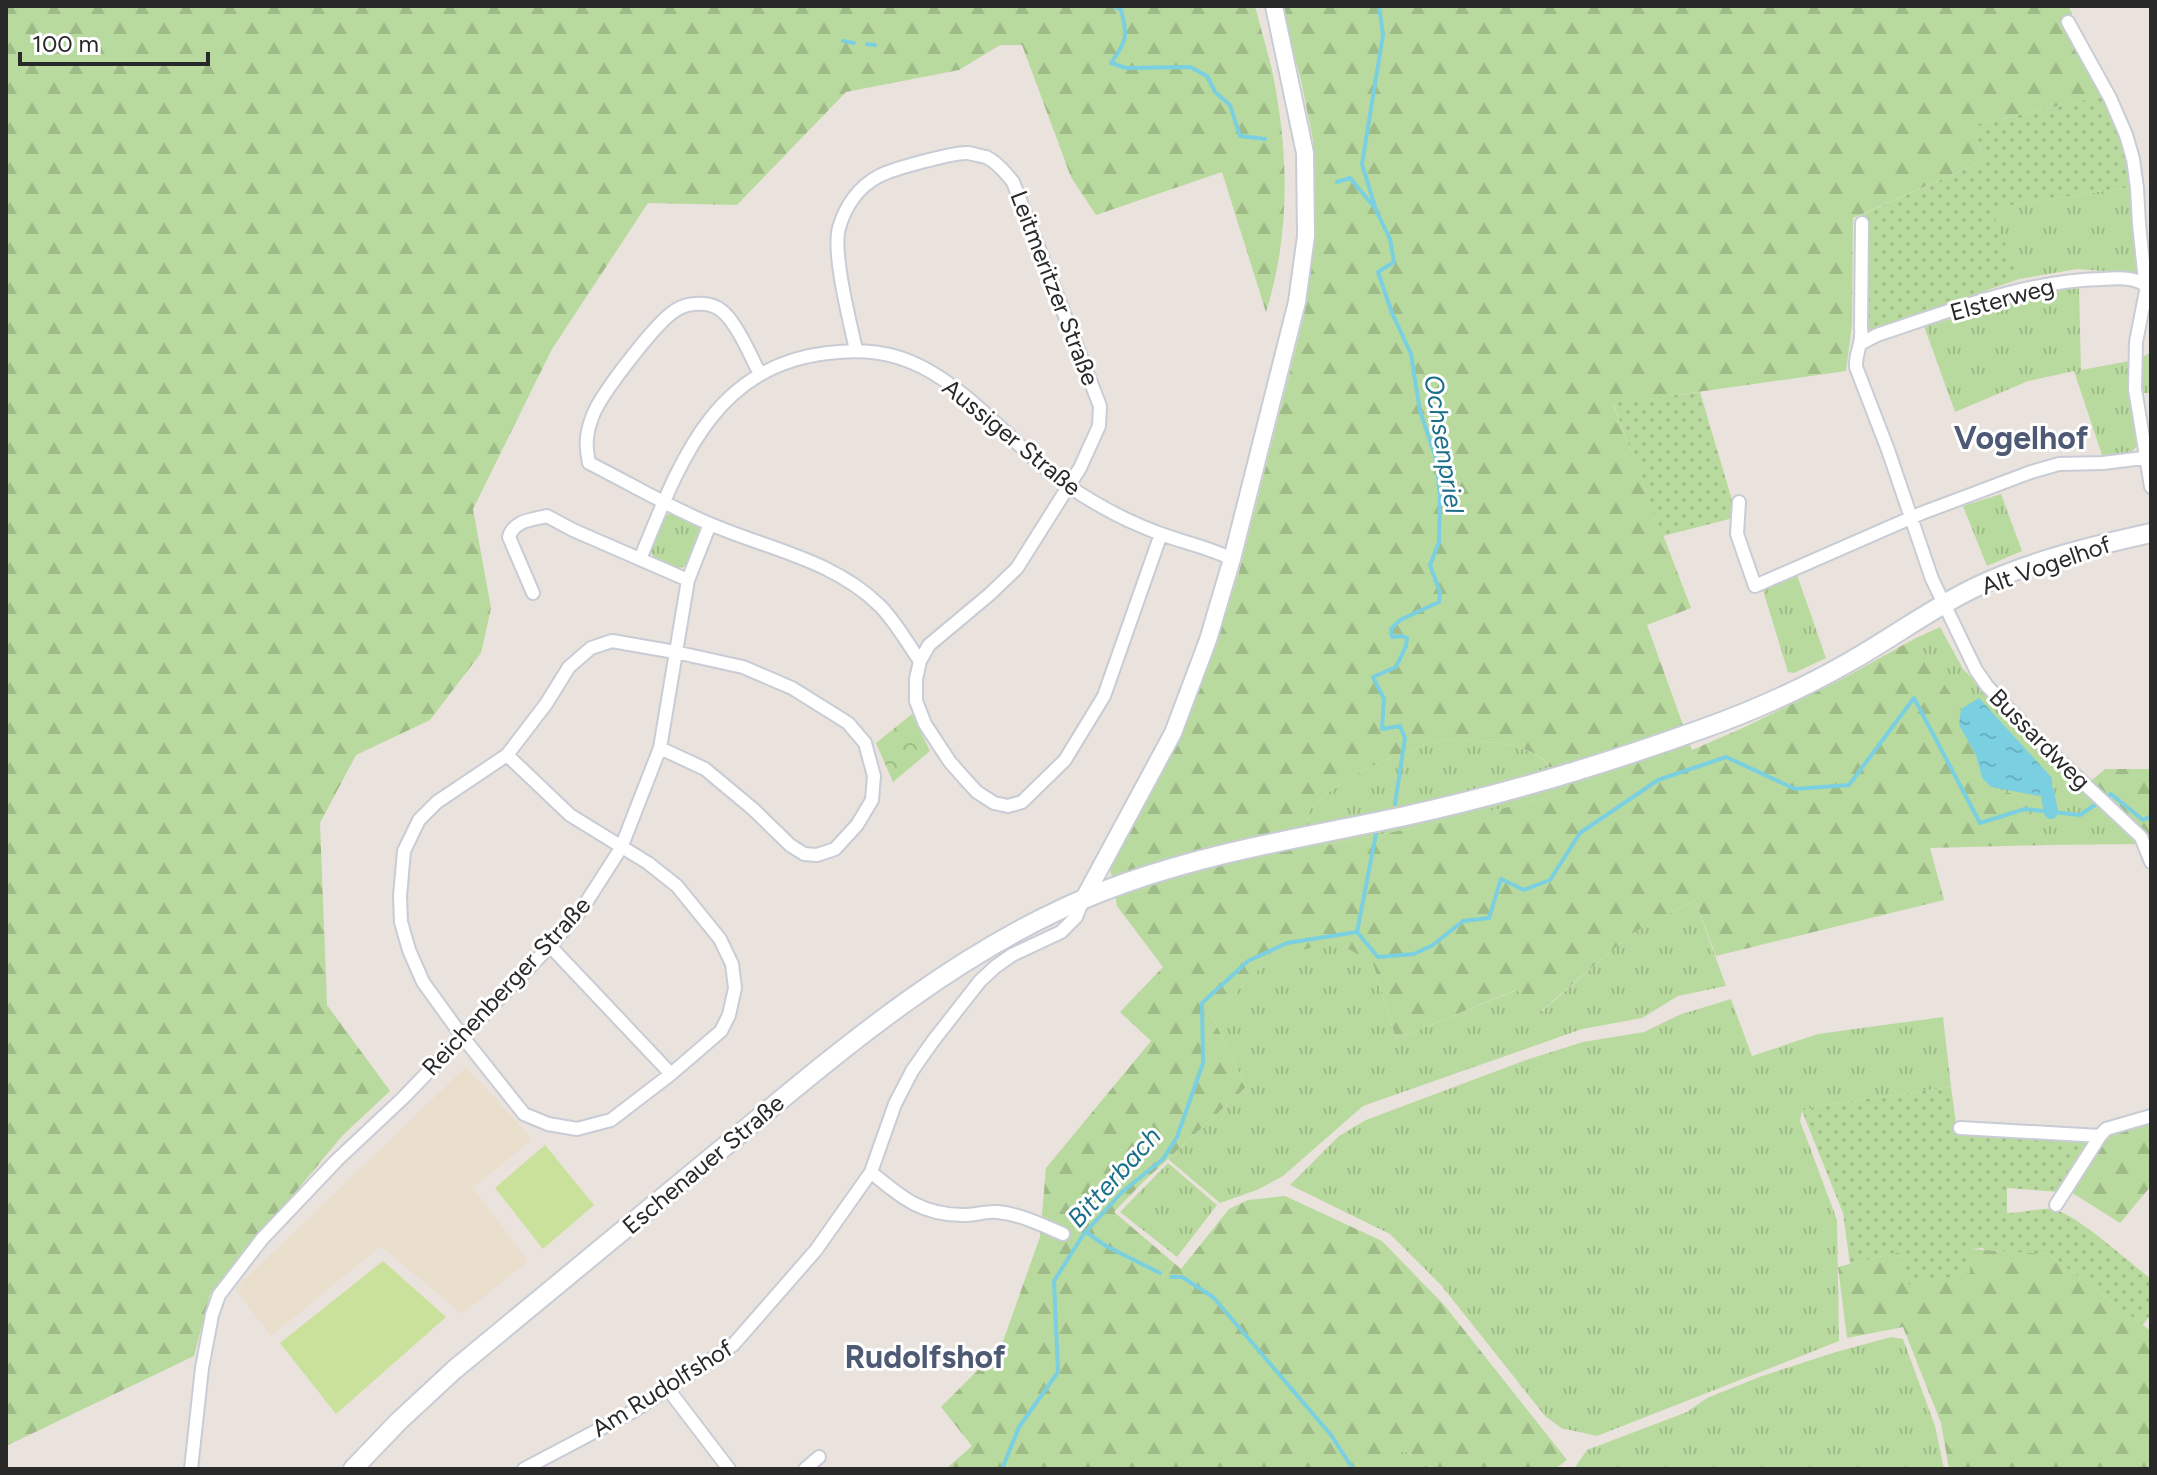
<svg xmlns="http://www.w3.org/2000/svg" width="2157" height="1475" viewBox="0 0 2157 1475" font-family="Figtree,sans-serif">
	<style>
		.education { fill: #eadecd }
		.grass { fill: url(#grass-tufts) }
		.forest { fill: url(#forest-firs); fill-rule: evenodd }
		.park { fill: url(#park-crowns) }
		.garden { fill: url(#garden-dots) }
		.pitch { fill: #cae19b }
		.water { fill: url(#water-ripples) }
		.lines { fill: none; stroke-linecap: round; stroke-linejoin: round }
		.stream { stroke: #7acfe1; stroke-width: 4 }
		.canal { stroke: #7acfe1; stroke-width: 14 }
		.minor-casing { stroke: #c8ccd5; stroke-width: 16 }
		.tertiary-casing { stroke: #c8ccd5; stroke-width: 20 }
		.secondary-casing { stroke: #c8ccd5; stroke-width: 22 }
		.minor { stroke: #fff; stroke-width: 12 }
		.tertiary { stroke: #fff; stroke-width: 16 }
		.secondary { stroke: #fff; stroke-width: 18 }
		.labels { text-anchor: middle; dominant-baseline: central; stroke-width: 6; stroke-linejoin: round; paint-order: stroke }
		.street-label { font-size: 24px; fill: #292929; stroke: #fff }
		.water-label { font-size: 26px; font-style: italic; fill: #1c6f8a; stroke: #fff }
		.district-label { font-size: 32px; font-weight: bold; fill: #4e5974; stroke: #fff }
	</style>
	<defs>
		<pattern id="grass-tufts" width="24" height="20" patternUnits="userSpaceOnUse" patternTransform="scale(2)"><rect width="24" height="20" fill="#b9da9e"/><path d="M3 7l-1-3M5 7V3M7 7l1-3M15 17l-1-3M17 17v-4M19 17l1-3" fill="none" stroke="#9fbb88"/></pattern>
		<pattern id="forest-firs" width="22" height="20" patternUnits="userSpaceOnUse" patternTransform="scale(2)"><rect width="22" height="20" fill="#b9da9e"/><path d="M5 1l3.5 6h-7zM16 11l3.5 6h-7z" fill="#9fbb88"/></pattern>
		<pattern id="park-crowns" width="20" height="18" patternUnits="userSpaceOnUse" patternTransform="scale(2)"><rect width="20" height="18" fill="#b9da9e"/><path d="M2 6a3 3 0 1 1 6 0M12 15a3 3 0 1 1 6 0" fill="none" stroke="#9fbb88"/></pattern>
		<pattern id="garden-dots" width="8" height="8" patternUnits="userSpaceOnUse" patternTransform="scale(2)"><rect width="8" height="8" fill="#b9da9e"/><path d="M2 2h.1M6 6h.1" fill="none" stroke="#9fbb88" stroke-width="1.8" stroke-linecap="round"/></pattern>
		<pattern id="water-ripples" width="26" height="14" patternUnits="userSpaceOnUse" patternTransform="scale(2)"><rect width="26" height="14" fill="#7acfe1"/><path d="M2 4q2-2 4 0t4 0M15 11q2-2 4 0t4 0" fill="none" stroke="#6ab2c1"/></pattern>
	</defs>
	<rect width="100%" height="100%" fill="#eae2dc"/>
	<path class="education" d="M466,1067L532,1139L473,1188L528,1261L462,1314L381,1246L271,1336L235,1289Z"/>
	<path class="grass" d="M2131,187L2141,274L2077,269L2019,279L1990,208Z
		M2079,288L2081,370L2129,361L2139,444L2131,452L2102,455L2074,371L2028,381L1955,412L1924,326L2063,289Z
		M2151,352V393H2142L2143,357Z
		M2001,494L2022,551L1987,566L1963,506Z
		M671,513C682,513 696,520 700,530C699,540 693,561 685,566C675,572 655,563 651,552C649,545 653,539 656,533C660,524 661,517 671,513Z
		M1797,575L1826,658L1794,673L1788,672L1762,587Z
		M1940,627L1963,669L2093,800L2135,838L2139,844L2048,845L2016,795L1991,787L1959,725V708L1914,639Z
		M1447,739C1473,741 1542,741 1551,772C1552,780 1551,790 1551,798L1356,840L1327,845L1314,839L1305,815C1342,772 1394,755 1447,739Z
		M1695,900L1726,986L1678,996L1642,1018L1582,1029L1363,1106L1283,1176L1257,1190L1220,1203L1168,1159L1246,1087L1212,1016L1265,963L1333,939L1373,963L1396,1039L1517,990L1542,1011L1631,934Z
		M1731,999L1752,1056L1818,1034L1943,1017L1951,1087L1817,1106L1802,1111L1800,1121L1837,1220L1839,1341L1597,1436L1561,1428L1545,1416L1441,1285L1390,1234L1290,1185L1339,1136L1366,1120L1526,1060L1583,1042L1644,1032L1679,1015Z
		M1168,1163L1217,1205L1177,1257L1120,1212Z
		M1891,1337L1903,1339L1935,1426L1944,1469H1574L1587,1450L1687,1412L1707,1398L1762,1376L1836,1352Z
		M1403,1450L1435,1469H1391Z"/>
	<path class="forest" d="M6,6H1255C1260,26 1266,46 1271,66C1289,148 1291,232 1266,312L1222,172L1096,215L1071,177L1022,45H1000L959,70L846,92L737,205L648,203L552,349L473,509L491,608L481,653L430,720L356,755L320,823L327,1005L390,1091L342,1136L210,1295L194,1356L6,1446Z
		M1281,6H2069L2072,14L2065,22L2107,95L1974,125L1983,161L1853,218L1852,324L1846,371L1613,404L1691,608L1647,625L1692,750L1745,727L1844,678L1914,639L1960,708L1959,725L1976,755L1982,778L1991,787L2016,795L2048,845L1930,848L1944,900L1716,956L1695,900L1631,934L1541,1011L1516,990L1396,1039L1373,963L1333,940L1265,963L1212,1016L1246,1087L1143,1182L1114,1212L1181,1269L1229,1209L1248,1200L1285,1196L1382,1241L1445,1306L1567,1460L1555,1469H1435L1403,1450L1391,1469H946L972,1446L941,1407L979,1369L997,1358L1040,1237L1046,1168L1151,1041L1120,1012L1163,967L1117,906L1109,861L1184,727L1212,655L1239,572L1303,320L1314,233L1313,140L1301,80ZM1447,739C1473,741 1543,741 1551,772C1552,780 1550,790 1550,798L1356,840L1327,845L1314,839L1305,815C1342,772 1394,755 1447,739Z
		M2105,769H2151V849L2090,782Z
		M2151,1124V1186L2120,1223L2071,1192L2106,1137Z
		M1969,1249L2048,1254L2151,1331V1469H1949L1941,1423L1903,1327L1847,1338L1838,1267L1899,1252L1909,1284Z"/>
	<path class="park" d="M912,714L930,751L893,782L876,743Z"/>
	<path class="garden" d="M2107,95L2127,153L2131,187L1991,208L2019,279L1869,332L1861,215L1983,161L1974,125Z
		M1700,392L1737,517L1663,536L1613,403Z
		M1951,1087L1956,1124L1959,1126L1961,1134L2093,1142L2060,1192L2007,1188V1213C2022,1213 2038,1208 2052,1209C2073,1211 2131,1264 2151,1279V1314L2143,1325L2048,1254L1984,1250L1983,1248L1970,1249V1273L1909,1285L1899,1252L1850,1264L1843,1213L1802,1111L1817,1106Z"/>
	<path class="pitch" d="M545,1145L594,1205L543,1249L495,1188Z
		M383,1261L446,1317L336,1414L280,1343Z"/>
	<path class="water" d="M1979,698L2052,778V786L2039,796L1991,787L1982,778L1976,755L1959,725L1961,709Z"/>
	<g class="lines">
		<path class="stream" d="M1114,6L1121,10C1128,36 1127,41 1111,63L1126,68L1190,67L1207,76L1215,92L1230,105L1240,136L1265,139
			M1379,6L1383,35L1362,164L1376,210L1390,239L1394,262L1378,272L1392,313L1411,354L1420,411L1436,458L1440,496L1439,542L1430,565L1440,592L1439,602L1400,620L1391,629L1392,637L1402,636L1407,638L1406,646L1396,667L1373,677L1384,699L1382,729L1400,726L1405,738L1395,804
			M843,41L854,43
			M867,44L875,45
			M1337,182L1350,178L1375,208
			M1357,932L1378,957L1414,954L1433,945L1463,921L1489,918L1501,879L1524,890L1550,880L1580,833L1658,780L1726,757L1795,789L1849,785L1914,698L1980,823L2025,809L2080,815L2111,794L2143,820L2151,816
			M1357,932L1376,834
			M1086,1232L1106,1246L1160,1273
			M1171,1277H1182L1213,1297L1331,1435L1353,1469
			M1002,1469L1019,1427L1058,1372L1054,1281L1083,1235L1122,1192L1163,1159L1177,1137L1203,1063L1202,1003L1248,961L1287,943L1357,932"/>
		<path class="canal" d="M2047,791L2051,812"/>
		<g class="minor-casing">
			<path id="minor" d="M2068,22L2110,98L2126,135L2133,159L2137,188L2139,224L2146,291L2136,342L2135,389L2151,487
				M1862,223L1861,328C1863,346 1855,351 1856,367L1888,450L1932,579L1976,670L1987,686L2040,742L2141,837L2151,862
				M1862,343L1877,335C1950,311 2024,281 2102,279C2117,278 2132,277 2144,284
				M856,350C850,322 832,253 839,228C845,207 858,187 879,176C892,169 954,152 968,153C973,154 981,156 986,157C997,162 1006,173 1013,182L1100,406L1099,426L1080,468L1017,568L990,594L929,645L920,661L916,679V701L925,724L950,762L965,779L977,792L994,803L1008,806L1022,802L1065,760L1104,696L1161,534
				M760,374C751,357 737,323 722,311C711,301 688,302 676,310C657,321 601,394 593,415C586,433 585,444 589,463C629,483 669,507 710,524C768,549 834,560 880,606C896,622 907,643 920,661
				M1739,502L1737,534L1755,586L1922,513L2031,472L2059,464L2103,463L2151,457
				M640,559C679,465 712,366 828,353C861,349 891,351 922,367C975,394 1017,450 1067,485C1096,505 1130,523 1164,535C1186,543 1210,548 1232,559
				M533,593L509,537C514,520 532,520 547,516L573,530L688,580
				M507,755L570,815L648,863L677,886L720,939L732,964L735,988L729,1015L721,1031L671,1074L611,1120L577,1129L548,1124L524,1114L462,1036L423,982L409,950L401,922L400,896L404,851L419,820L437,802L507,755L546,704L569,667L591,648L612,641L675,652L743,667L792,688L848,723L865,743L874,776L872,800L857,825L835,849L817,855L804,854L790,845L753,809L705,769L660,748
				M550,946L671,1074
				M1960,1128L2100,1136L2106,1129L2151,1116
				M871,1172C902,1198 923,1216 966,1215C976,1215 987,1211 997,1212C1020,1214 1042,1225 1063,1234
				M2056,1205L2100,1136
				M668,1389L729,1469
				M191,1469L202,1368L212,1315L219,1295L262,1239L337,1160L403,1098L550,946L582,909L621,848L660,748L688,580L710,524
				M524,1469L632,1412L733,1345L816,1250L871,1172L895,1104L912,1071L933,1041L980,981L995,967L1012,955L1061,932L1076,917L1083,900
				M805,1469L819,1457"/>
		</g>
		<g class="tertiary-casing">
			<path id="tertiary" d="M1083,900L1173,733L1208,640L1232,559L1297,302L1306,236L1305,153L1274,6"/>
		</g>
		<g class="secondary-casing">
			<path id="secondary" d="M353,1469L399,1421L454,1370C546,1294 638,1218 730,1142C843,1048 959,949 1096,894C1195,854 1302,838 1405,816C1506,794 1605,764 1702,729C1753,711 1804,688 1851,661C1893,637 1932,608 1976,587C2031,561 2092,546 2151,533"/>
		</g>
		<use href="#minor" class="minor"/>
		<use href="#tertiary" class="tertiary"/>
		<use href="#secondary" class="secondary"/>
	</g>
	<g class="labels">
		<g class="street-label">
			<text transform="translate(1055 288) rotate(69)">Leitmeritzer Straße</text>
			<text transform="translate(2002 299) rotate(-15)">Elsterweg</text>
			<text transform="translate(1012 437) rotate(39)">Aussiger Straße</text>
			<text transform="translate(2046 565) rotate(-19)">Alt Vogelhof</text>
			<text transform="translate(2040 739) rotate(45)">Bussardweg</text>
			<text transform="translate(506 986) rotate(-47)">Reichenberger Straße</text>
			<text transform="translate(703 1164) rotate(-40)">Eschenauer Straße</text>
			<text transform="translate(662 1388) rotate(-32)">Am Rudolfshof</text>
		</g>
		<g class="water-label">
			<text transform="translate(1444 444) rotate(81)">Ochsenpriel</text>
			<text transform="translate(1114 1177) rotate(-48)">Bitterbach</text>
		</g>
		<g class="district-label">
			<text x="2021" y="438">Vogelhof</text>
			<text x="925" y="1357">Rudolfshof</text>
		</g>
	</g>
	<rect width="2157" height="1475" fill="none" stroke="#292929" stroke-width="16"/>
	<path d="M20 52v12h188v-12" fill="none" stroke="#292929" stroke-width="4"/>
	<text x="32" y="52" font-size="24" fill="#292929" stroke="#ffffff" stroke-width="6" paint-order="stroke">100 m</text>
</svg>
